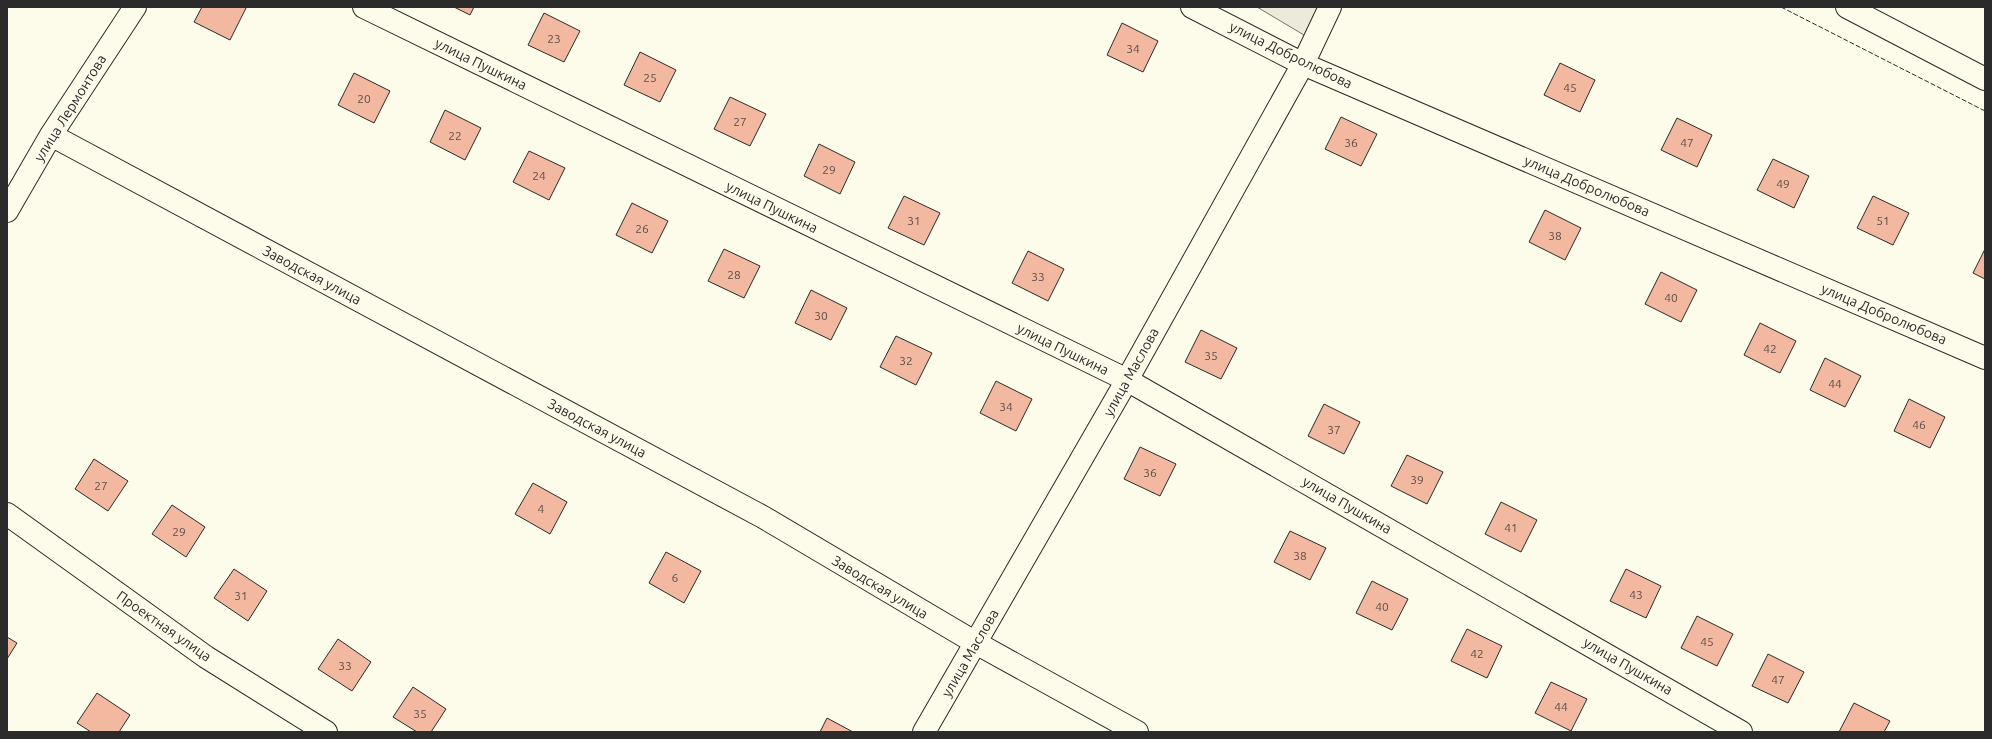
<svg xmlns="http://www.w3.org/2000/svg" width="1992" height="739" viewBox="0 0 1992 739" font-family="Ubuntu,sans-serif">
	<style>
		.parking { fill: #eceadb; stroke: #74746e }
		.building { fill: #f2b8a0; stroke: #2b2b2b }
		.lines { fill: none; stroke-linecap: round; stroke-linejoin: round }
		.minor-casing { stroke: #2b2b2b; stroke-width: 24 }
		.minor { stroke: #fdfbea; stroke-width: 22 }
		.fence { stroke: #2b2b2b; stroke-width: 1; stroke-dasharray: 5 2; stroke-linecap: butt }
		.labels { text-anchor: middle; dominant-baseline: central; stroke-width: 3; stroke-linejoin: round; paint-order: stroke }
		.number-label { font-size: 12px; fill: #5d4e48 }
		.street-label { font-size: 14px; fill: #2b2b2b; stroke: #fdfbea }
	</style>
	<rect width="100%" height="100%" fill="#fdfbea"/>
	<path class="parking" d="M1257,7H1330L1314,41Z"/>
	<path class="building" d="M202,7H244L246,8L230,40L194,22Z
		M454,7H474L470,15Z
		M544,13L580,31L564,62L528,45Z
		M1122,23L1158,41L1143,72L1107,55Z
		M640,52L676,70L660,102L624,85Z
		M1560,63L1595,80L1580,112L1544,95Z
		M354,73L390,91L374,123L338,105Z
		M730,97L766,114L750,146L714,129Z
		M445,110L481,128L465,160L430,142Z
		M1341,117L1377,134L1361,166L1325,149Z
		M1677,118L1712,135L1697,167L1661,150Z
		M819,144L855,162L840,194L804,176Z
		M529,151L565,168L549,200L513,182Z
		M1773,159L1809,176L1794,208L1757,190Z
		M904,196L940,213L924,245L888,228Z
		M1873,196L1909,213L1893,245L1857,228Z
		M632,203L668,221L652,253L616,235Z
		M1545,210L1581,228L1565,260L1529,242Z
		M724,249L760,266L744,298L708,281Z
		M1985,249V279L1973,273Z
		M1028,251L1064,269L1048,301L1012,283Z
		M1661,272L1697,290L1681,322L1645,304Z
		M811,290L847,308L831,340L795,323Z
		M1760,323L1796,341L1780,373L1744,355Z
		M1201,330L1237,348L1221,379L1185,362Z
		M896,336L932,353L916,385L880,367Z
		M1825,358L1861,376L1845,407L1810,390Z
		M996,381L1032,399L1016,431L980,413Z
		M1909,399L1945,417L1930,448L1894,431Z
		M1324,404L1360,422L1344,454L1308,436Z
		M1140,447L1176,464L1160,496L1124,479Z
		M1407,455L1443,472L1427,504L1391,486Z
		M94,459L128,481L108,511L75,489Z
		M533,483L567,502L550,534L515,514Z
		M1501,502L1537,520L1521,552L1485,534Z
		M172,505L205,527L186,557L152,534Z
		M1290,531L1326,548L1310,580L1274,562Z
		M666,552L701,571L684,603L649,583Z
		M234,569L267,591L248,621L214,598Z
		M1626,569L1661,586L1646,618L1610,601Z
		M1372,581L1408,599L1392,630L1356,613Z
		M1697,616L1733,634L1717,666L1681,648Z
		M1467,629L1502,646L1487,678L1451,661Z
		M7,637L17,643L7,659Z
		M338,639L371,662L352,691L318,669Z
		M1768,654L1804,672L1788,703L1752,686Z
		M1551,682L1587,699L1571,731L1535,713Z
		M413,687L446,709L431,732H417L393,717Z
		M97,693L130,715L119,732H91L77,723Z
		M1854,703L1890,721L1884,732H1839Z
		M827,718L853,732H820Z"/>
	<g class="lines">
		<g class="minor-casing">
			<path id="minor" d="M364,7L1127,380L1741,732
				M1192,7L1303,64L1985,358
				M1847,7L1985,79
				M51,135L763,517L976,643L1137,732
				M7,211L51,135L135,7
				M7,514L206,657L326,732
				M924,732L1127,380L1303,64L1330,7"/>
		</g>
		<use href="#minor" class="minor"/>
		<path class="fence" d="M1781,7L1985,111"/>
	</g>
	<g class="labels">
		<g class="number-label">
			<text x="554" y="38">23</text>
			<text x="1133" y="48">34</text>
			<text x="650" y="77">25</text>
			<text x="1570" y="87">45</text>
			<text x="364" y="98">20</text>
			<text x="740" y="121">27</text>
			<text x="455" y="135">22</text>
			<text x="1351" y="142">36</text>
			<text x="1687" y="142">47</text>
			<text x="829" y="169">29</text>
			<text x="539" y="175">24</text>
			<text x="1783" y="183">49</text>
			<text x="914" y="220">31</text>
			<text x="1883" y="220">51</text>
			<text x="642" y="228">26</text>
			<text x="1555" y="235">38</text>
			<text x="734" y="274">28</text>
			<text x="1038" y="276">33</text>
			<text x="1671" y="297">40</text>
			<text x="821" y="315">30</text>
			<text x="1770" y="348">42</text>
			<text x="1211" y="355">35</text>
			<text x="906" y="360">32</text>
			<text x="1835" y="383">44</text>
			<text x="1006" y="406">34</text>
			<text x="1919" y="424">46</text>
			<text x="1334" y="429">37</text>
			<text x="1150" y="472">36</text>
			<text x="1417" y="479">39</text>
			<text x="101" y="485">27</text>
			<text x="541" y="508">4</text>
			<text x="1511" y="527">41</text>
			<text x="179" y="531">29</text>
			<text x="1300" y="555">38</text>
			<text x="675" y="577">6</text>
			<text x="1636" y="594">43</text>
			<text x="241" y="595">31</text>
			<text x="1382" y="606">40</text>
			<text x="1707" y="641">45</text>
			<text x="1477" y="653">42</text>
			<text x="345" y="665">33</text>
			<text x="1778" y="679">47</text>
			<text x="1561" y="706">44</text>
			<text x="420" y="713">35</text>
		</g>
		<g class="street-label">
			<text transform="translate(1291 55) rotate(26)">улица Добролюбова</text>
			<text transform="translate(481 64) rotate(26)">улица Пушкина</text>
			<text transform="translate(70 108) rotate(-58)">улица Лермонтова</text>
			<text transform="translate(1587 186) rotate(23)">улица Добролюбова</text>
			<text transform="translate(772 207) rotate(26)">улица Пушкина</text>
			<text transform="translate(312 275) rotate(28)">Заводская улица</text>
			<text transform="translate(1884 314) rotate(23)">улица Добролюбова</text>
			<text transform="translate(1063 349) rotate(26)">улица Пушкина</text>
			<text transform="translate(1131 372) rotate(-61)">улица Маслова</text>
			<text transform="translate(597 428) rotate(28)">Заводская улица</text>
			<text transform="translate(1347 505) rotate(30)">улица Пушкина</text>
			<text transform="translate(880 587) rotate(31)">Заводская улица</text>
			<text transform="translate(164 626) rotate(35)">Проектная улица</text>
			<text transform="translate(970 653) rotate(-60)">улица Маслова</text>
			<text transform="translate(1628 666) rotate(30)">улица Пушкина</text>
		</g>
	</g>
	<rect width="1992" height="739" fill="none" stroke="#2b2b2b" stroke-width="16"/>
</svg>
